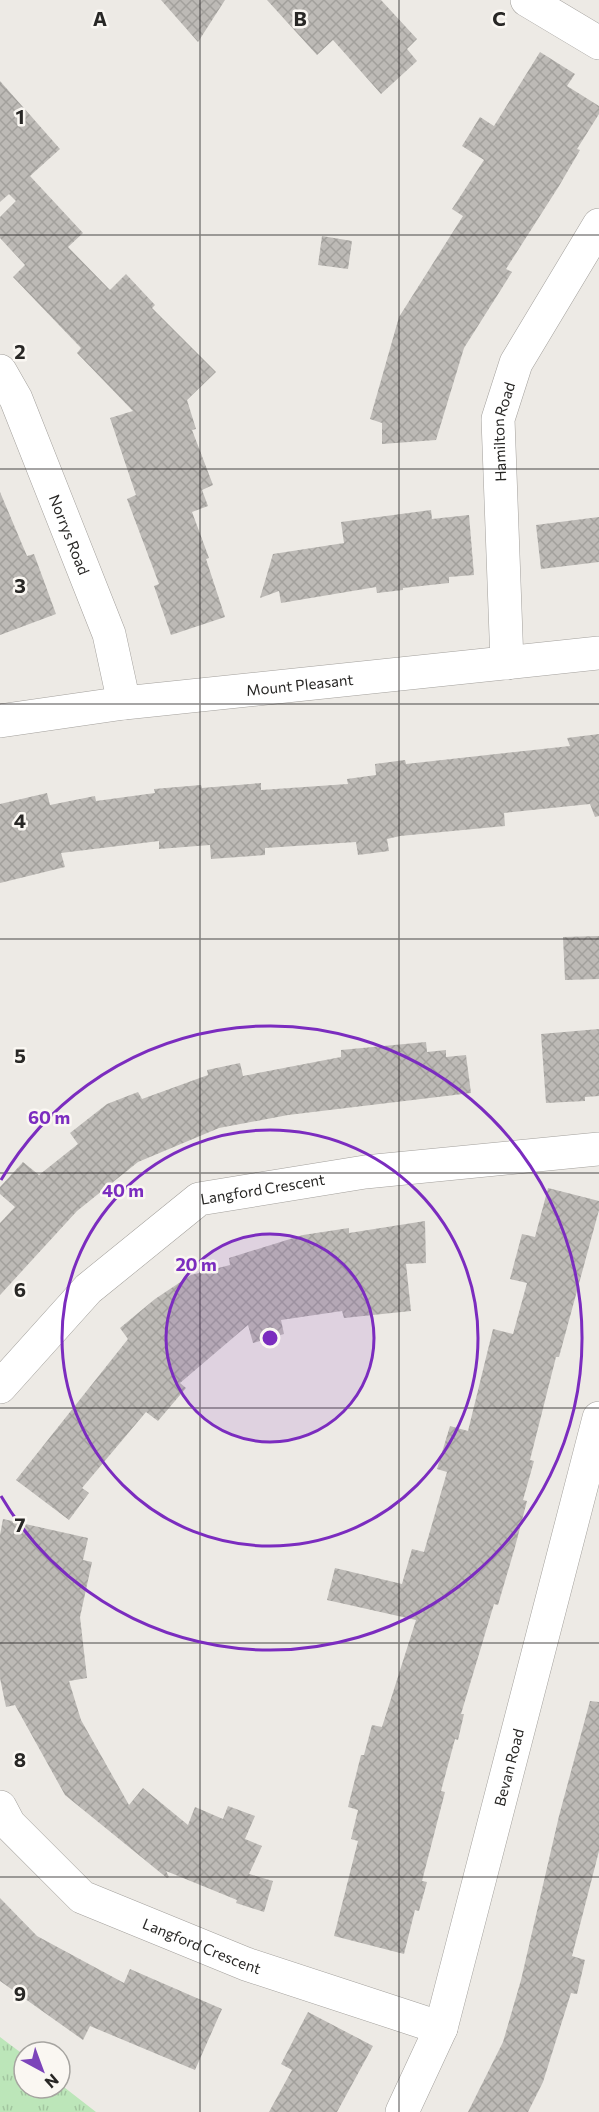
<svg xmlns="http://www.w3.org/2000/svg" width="599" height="2112" viewBox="0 0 599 2112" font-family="Commissioner,sans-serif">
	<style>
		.grass { fill: url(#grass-tufts) }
		.building { fill: url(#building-cross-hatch) }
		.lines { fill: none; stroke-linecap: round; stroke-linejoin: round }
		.minor-casing { stroke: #a3a09c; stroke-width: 34 }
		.minor { stroke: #fff; stroke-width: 33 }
		.grid { fill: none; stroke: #282725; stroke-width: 1.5; stroke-opacity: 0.55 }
		.ring { fill: none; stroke: #7b2cbf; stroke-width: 3 }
		.labels { text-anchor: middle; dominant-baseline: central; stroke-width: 5; stroke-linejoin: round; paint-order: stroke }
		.street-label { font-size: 15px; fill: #282725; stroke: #faf7f2 }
		.grid-label { font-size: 20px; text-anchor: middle; font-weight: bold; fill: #282725; stroke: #faf7f2; stroke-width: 5; stroke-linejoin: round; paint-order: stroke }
		.centre { fill: #7b2cbf; stroke: #faf7f2; stroke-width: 3 }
		.ring-label { font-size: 18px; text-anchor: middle; font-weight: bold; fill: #7b2cbf; stroke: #faf7f2; stroke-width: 5; stroke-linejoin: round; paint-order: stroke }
	</style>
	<defs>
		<pattern id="grass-tufts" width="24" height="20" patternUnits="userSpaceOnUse" patternTransform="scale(1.5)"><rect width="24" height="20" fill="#bce6b9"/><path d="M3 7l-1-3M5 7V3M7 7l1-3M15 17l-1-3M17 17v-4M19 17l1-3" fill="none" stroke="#a2c59f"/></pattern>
		<pattern id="building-cross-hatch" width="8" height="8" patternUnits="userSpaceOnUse" patternTransform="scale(1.5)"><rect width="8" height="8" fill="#bdbab6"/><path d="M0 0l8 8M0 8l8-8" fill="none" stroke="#a2a09c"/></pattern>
	</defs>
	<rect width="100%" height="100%" fill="#edeae5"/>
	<path class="grass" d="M0,2037L24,2055V2088H60V2084L96,2112H0Z"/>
	<path class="building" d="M161,0H225L198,42Z
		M267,0H381L417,39L407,49L417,61L381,94L333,40L317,55Z
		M540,52L575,74L567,86L599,106V114L577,149L580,150L559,186L506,269L512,272L464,348L436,440L382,444V423L370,419L399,317L463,216L452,209L484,160L462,146L480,117L494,126Z
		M0,81L60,149L30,176L83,233L68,247L110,290L126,274L155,305L152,308L216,372L187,400L196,429L192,430L213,485L202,490L208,506L192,512L209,558L206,559L225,617L171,635L154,586L159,584L127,499L136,495L110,418L133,411L77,353L81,348L13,277L25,265L0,238V217L16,201L9,194L0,202Z
		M322,236L352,241L348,269L318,265Z
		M0,492L27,556L34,554L56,614L0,635Z
		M431,510L432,519L469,515L474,575L449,577V583L403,588V590L377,593L376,587L281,603L279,591L260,598L273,554L344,543L341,522Z
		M599,517V562L541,569L536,525Z
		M599,734V816L595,817L590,804L504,813L505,826L400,836L387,839L389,851L358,855L356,842L265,848V855L211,859L210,845L159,849V841L61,853L65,867L0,883V804L47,793L50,805L95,796L96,801L155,793L154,789L201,785L202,788L261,783V790L348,784L347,779L376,775L375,764L405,760L406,764L570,746L567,738Z
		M599,936V979L565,980L563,937Z
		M599,1029V1096L585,1097V1101L546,1103L541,1034Z
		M426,1042L427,1052L446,1050V1057L466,1055L471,1093L288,1115L219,1128L138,1162L77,1211L0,1295V1223L15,1207L0,1194V1187L23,1162L39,1175L78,1144L70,1133L107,1104L138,1092L142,1099L208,1075L207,1070L240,1063L243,1076L341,1057V1050Z
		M548,1188L599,1201V1210L559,1357H556L530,1460L534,1461L523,1500L527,1501L515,1547L498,1605L494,1604L461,1714H464L458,1740L455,1739L441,1791L445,1792L422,1881L427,1882L419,1911L415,1910L404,1954L334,1936L358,1841L351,1839L358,1810L348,1807L361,1755H364L372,1725L382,1727L416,1620L327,1600L335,1568L402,1584L412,1549L424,1552L447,1472L437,1469L450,1426L468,1431L493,1329L513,1334L527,1283L510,1279L522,1234L535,1237Z
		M425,1221L426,1263L406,1264L411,1311L344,1318L342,1311L281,1320L284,1334L253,1343L248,1325L180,1383L186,1388L158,1421L146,1412L82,1488L89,1493L69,1520L16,1480L128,1339L120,1328L155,1299L191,1275L230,1265L229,1258L303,1235L349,1228V1233Z
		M3,1519L88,1538L83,1560L92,1562L80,1617L87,1678L69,1681L81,1720L129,1805L143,1788L188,1825L195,1807L223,1819L228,1806L255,1816L245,1839L262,1846L249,1874L273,1881L264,1912L236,1903L237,1900L166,1871L169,1877L167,1878L65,1795L15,1705L6,1707L0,1678V1535Z
		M590,1701L599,1702V1851L572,1956L585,1960L577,1994L571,1993L543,2082L528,2112H468L503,2042L521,1980L559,1816Z
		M0,1898L37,1936L124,1983L130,1969L222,2009L195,2070L90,2026L83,2040L0,1981Z
		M308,2012L373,2046L337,2112H269L292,2070L281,2064Z"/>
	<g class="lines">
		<g class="minor-casing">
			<g id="minor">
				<path d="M527,0L599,43"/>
				<path id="s1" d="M0,371L16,399L109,634L124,703"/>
				<path id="s2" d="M507,663L498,419L516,363L599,225"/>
				<path id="s3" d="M0,721L124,703L599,653"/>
				<path id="s4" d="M0,1387L88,1289L199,1199L365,1172L599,1149"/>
				<path id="s5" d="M0,1807L9,1824L82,1897L246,1964L441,2028"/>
				<path id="s6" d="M402,2112L441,2028L599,1418"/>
			</g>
		</g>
		<use href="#minor" class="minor"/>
	</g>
	<path class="grid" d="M200,0V2112M399,0V2112M0,235H599M0,469H599M0,704H599M0,939H599M0,1173H599M0,1408H599M0,1643H599M0,1877H599"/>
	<circle cx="270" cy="1338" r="104" fill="#7b2cbf" fill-opacity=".12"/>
	<g class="ring">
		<circle cx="270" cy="1338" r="104"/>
		<circle cx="270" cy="1338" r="208"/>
		<path d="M1 1180A312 312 0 1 1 1 1496"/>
	</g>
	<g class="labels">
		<g class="street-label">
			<text stroke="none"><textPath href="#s2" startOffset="232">Hamilton Road</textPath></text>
			<text stroke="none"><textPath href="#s1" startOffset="178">Norrys Road</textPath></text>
			<text stroke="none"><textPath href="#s3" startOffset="302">Mount Pleasant</textPath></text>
			<text stroke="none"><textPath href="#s4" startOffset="339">Langford Crescent</textPath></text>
			<text stroke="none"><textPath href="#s6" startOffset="362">Bevan Road</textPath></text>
			<text stroke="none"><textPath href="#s5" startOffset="252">Langford Crescent</textPath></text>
		</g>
	</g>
	<g class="grid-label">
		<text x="100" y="26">A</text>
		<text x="300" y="26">B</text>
		<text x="499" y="26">C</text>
		<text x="20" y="124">1</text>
		<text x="20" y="359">2</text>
		<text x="20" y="593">3</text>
		<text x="20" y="828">4</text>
		<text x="20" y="1063">5</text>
		<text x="20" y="1297">6</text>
		<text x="20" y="1532">7</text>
		<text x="20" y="1767">8</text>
		<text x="20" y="2001">9</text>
	</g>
	<circle cx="270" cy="1338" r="9" class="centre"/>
	<g class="ring-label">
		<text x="49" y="1124">60 m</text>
		<text x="123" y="1197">40 m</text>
		<text x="196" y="1271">20 m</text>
	</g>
	<g transform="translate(42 2070) rotate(139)"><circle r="28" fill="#faf7f2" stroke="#a6a4a0" stroke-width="1.5"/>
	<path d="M0-4.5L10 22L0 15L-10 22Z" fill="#7c44ba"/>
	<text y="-9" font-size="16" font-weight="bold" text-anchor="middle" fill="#282725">N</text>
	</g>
</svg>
